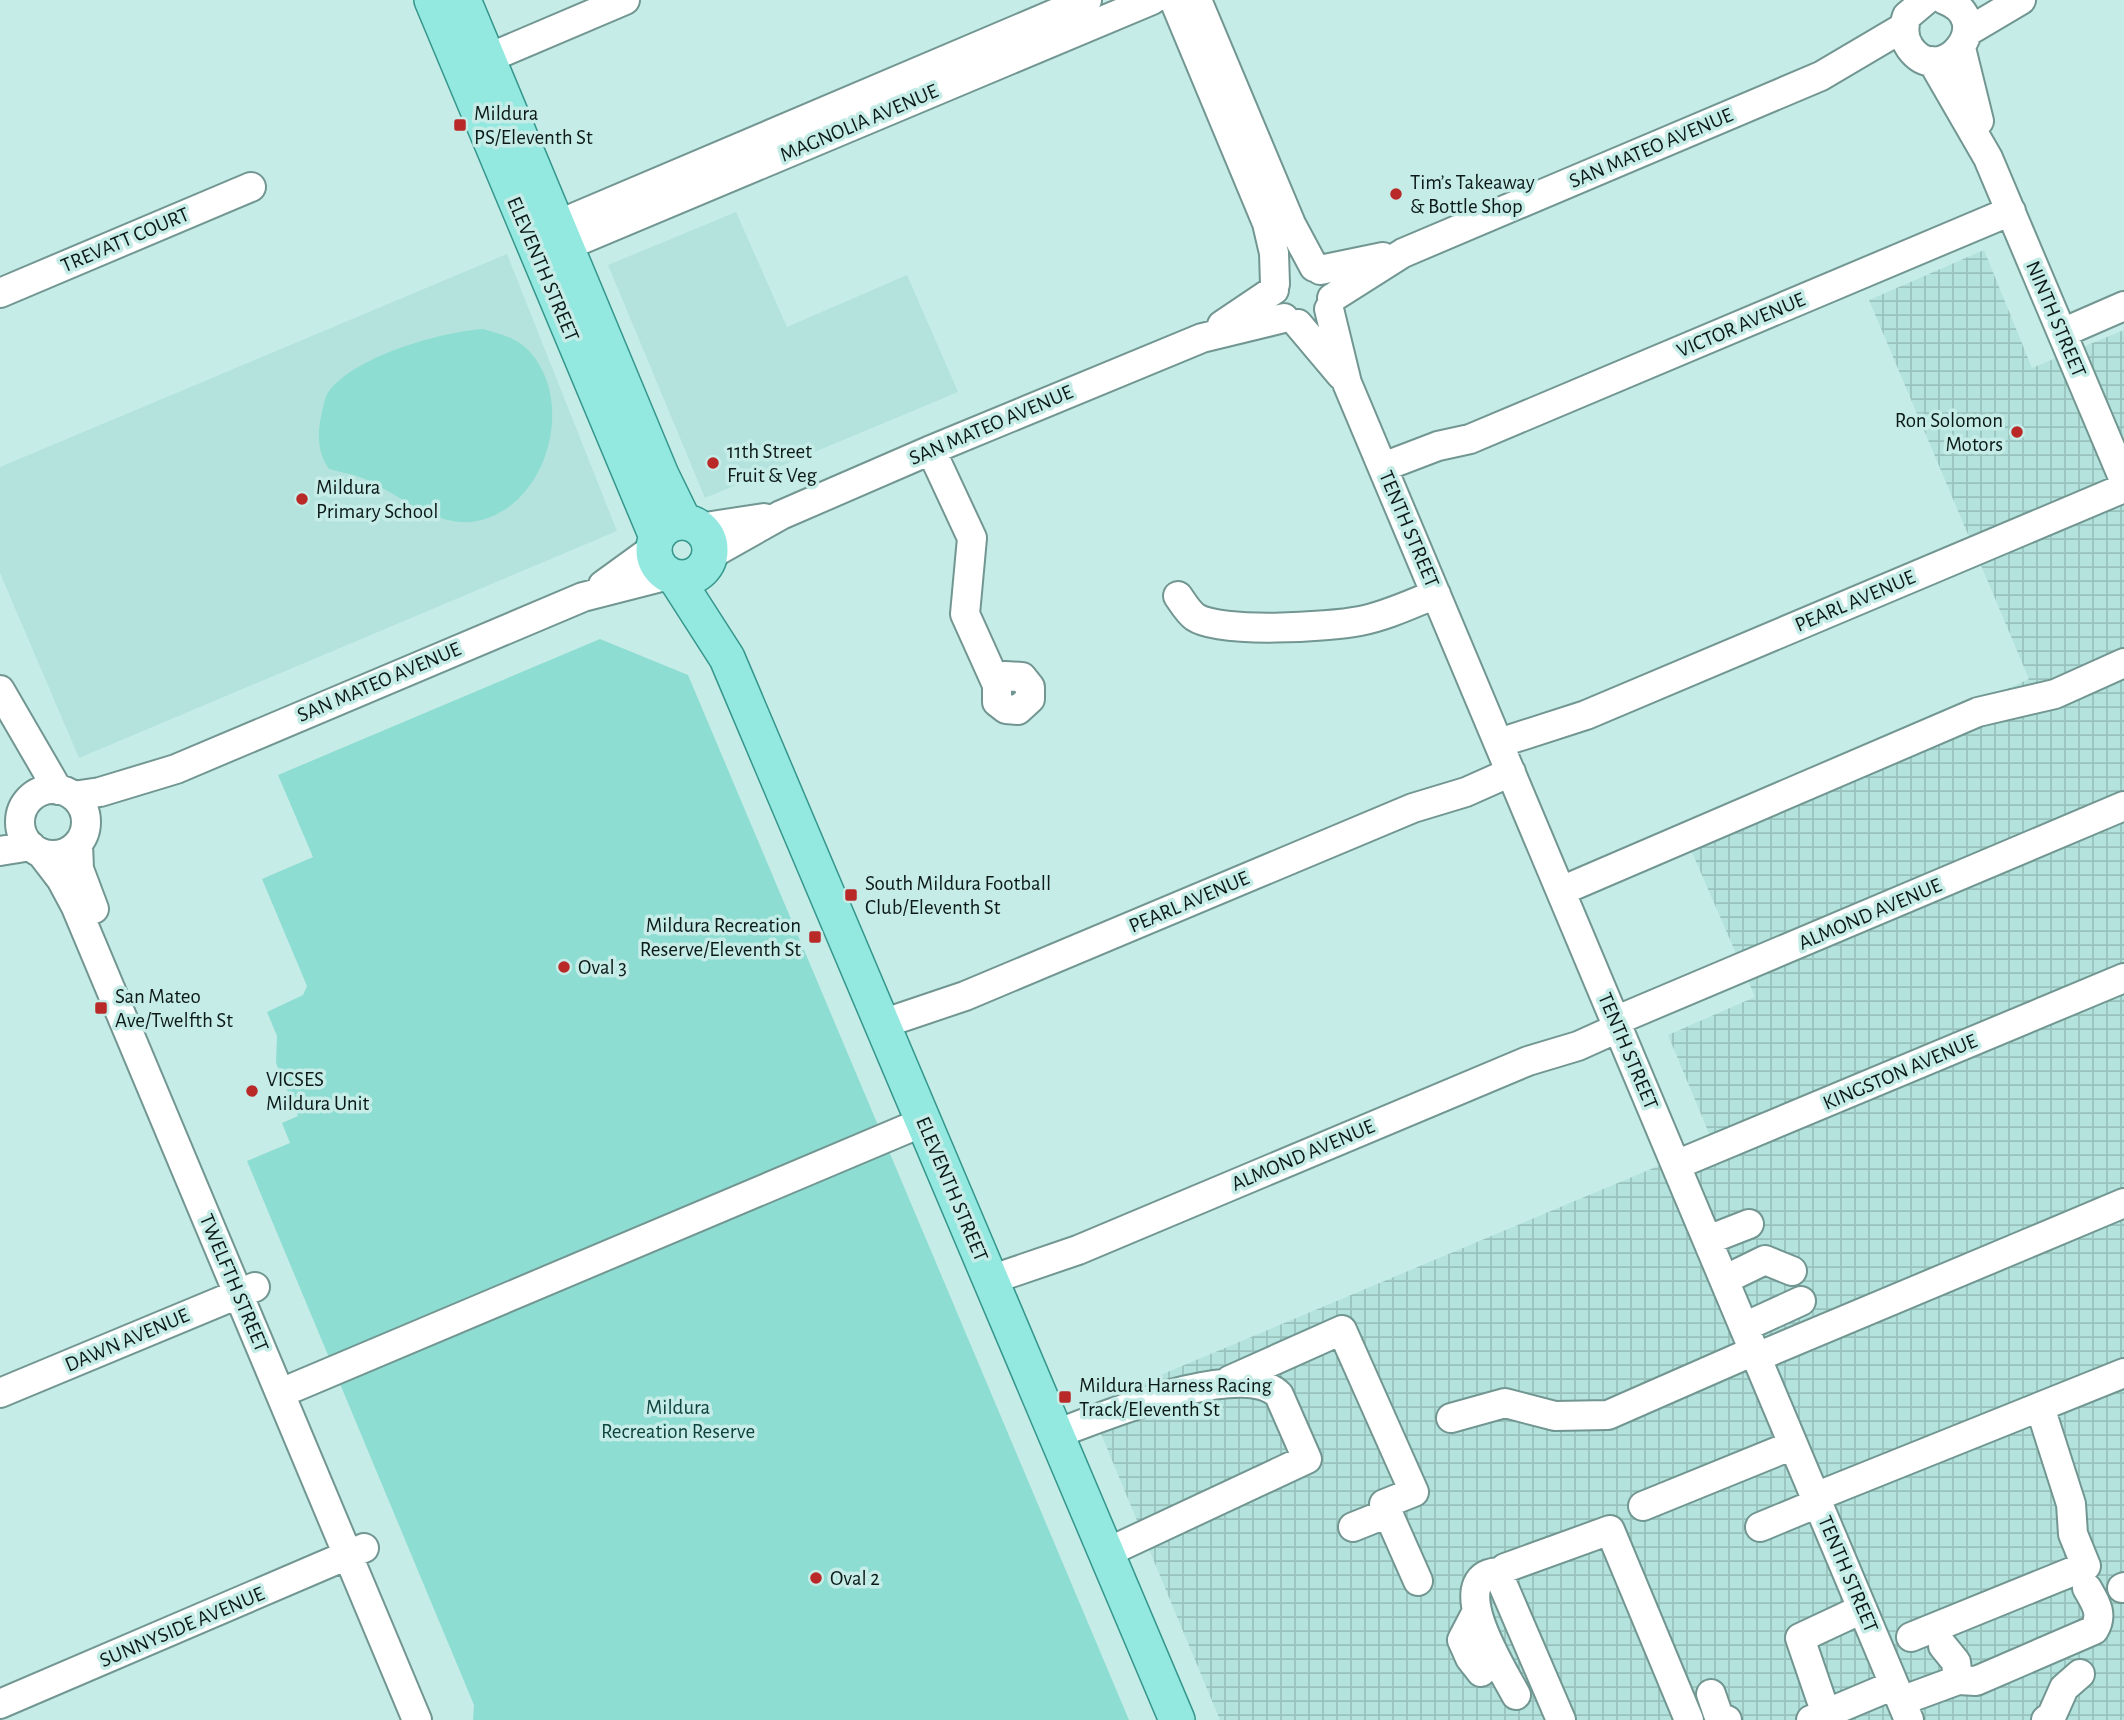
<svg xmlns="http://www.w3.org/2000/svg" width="2124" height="1720" viewBox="0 0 2124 1720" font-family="'Alegreya Sans',sans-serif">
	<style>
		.built { fill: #b3e3dc }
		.industrial { fill: url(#industrial-grid) }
		.green { fill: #8eddd3 }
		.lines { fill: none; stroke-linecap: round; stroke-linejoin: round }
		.minor-casing { stroke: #729691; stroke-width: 32 }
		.major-casing { stroke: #35968c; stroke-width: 38 }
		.minor { stroke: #fff; stroke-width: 28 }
		.major { stroke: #93e8df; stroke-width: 35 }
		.poi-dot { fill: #b82927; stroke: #c6ece7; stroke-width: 2.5 }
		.labels { text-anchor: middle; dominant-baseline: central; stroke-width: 7; stroke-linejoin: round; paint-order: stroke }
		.poi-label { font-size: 21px; fill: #0c1a18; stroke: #c6ece7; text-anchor: start }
		.street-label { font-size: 21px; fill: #0c1a18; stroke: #c6ece7 }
		.park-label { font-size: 21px; fill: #0f443e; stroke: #c6ece7 }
	</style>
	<defs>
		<pattern id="industrial-grid" width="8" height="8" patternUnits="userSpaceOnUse" patternTransform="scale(1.75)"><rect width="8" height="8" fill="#b3e3dc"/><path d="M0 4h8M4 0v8" fill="none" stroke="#99c2bc"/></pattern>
	</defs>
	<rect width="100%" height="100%" fill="#c6ece7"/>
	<path class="built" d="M736,212L787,327L907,275L958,392L705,498L608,265Z
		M507,254L617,531L79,758L0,573V467Z"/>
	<path class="industrial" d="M1984,250L2032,368L2124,330V1720H1220L1089,1405L1713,1143L1668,1035L1755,997L1684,834L2029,679L1869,300Z"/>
	<path class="green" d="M483,329C500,334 518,338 530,352C576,403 547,507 477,521C437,529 399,494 365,479C353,474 340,472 329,469C318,454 317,435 321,417C323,409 324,398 329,391C356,356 440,332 483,329Z
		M600,639L688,675L1129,1720H473L474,1705L247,1161L290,1143L282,1123L298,1116L276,1063L277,1036L267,1012L303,995L307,986L262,879L313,857L278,775Z"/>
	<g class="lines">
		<g class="minor-casing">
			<path id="minor" d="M1174,0L1267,223L1274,253L1275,284
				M1197,0L1291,224L1314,267
				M1926,0L1907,16C1903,27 1903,38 1910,48C1941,91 1999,21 1945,0
				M1967,32L2021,0
				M1961,48L1979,121
				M1932,61L1988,158L2124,480
				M470,66L625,0
				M557,225L1087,0
				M566,246L1152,0
				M1320,270L1383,257
				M0,293L251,187
				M1332,298L1403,253L1821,76L1904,27
				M1329,309L1347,383L1909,1720
				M1298,324L1341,375
				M1222,325L1274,290
				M2062,333L2124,306
				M931,450L972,538L965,614L997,685V702L1006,709L1018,710L1030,699V687L1022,677L1005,676L997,685
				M1383,467L1438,446L1470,439L2011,211
				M699,528L764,518
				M710,555L781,515L931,450L1202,338L1284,318
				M603,585L654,548
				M1178,596C1183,603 1188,612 1195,617C1220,634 1329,627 1360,621C1386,616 1411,604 1436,594
				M0,690L58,790
				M1499,743L1586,715L2124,488
				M20 822a33 33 0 1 1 66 0a33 33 0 1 1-66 0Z
				M73,796L100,792L176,769L583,597L669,575
				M78,844L79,869L94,909
				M0,851L31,846
				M41,853L61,879L76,907L417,1720
				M1561,891L1978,712L2055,694L2124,663
				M1615,1021L2124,806
				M882,1024L965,996L1413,808L1466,792L1511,772
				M1676,1165L2124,978
				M1708,1240L1749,1224
				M990,1280L1078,1250L1528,1061L1578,1046L1618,1028
				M1724,1280L1765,1260L1792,1271
				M1744,1327L1801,1301
				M1757,1357L2124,1203
				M1230,1380L1342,1330L1414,1492L1384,1504L1418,1581
				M295,1387L923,1122
				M0,1393L255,1287
				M1451,1418L1505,1403L1555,1416L1608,1415L1754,1351
				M1056,1434C1100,1418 1243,1357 1279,1395L1307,1459L1106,1553
				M1815,1497L2124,1373
				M1643,1506L1793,1445
				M1353,1527L1388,1513
				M1760,1527L1818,1503
				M1503,1572C1439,1571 1504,1672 1516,1695
				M2122,1588L2124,1587
				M1475,1615L1462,1640L1470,1658L1481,1672
				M1911,1637L2086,1566L2073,1534L2071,1504L2040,1407
				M1943,1646L1956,1662L1958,1680
				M1711,1694L1719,1717L1727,1720
				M1901,1701L1958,1680L1976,1681L2094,1630C2104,1614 2095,1602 2087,1588
				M0,1704L364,1548
				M1826,1714L1800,1638L1862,1609
				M1561,1720L1500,1578L1505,1568L1610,1530L1689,1720
				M1811,1720L1894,1685
				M2046,1720L2052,1715L2064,1688L2080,1674"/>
		</g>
		<g class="major-casing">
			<path id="major" d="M432,0L657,537
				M463,0L661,475L684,522
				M654 550a28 28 0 1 1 56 0a28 28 0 1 1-56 0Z
				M675,577L727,658L1177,1720"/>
		</g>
		<use href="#minor" class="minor"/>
		<use href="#major" class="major"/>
	</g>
	<g class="poi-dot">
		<rect x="453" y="118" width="14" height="14" rx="3.5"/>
		<circle cx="1396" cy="194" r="7"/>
		<circle cx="2017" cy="432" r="7"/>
		<circle cx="713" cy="463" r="7"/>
		<circle cx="302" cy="499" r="7"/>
		<rect x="844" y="888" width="14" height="14" rx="3.5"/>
		<rect x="808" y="930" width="14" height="14" rx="3.5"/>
		<circle cx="564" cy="967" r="7"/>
		<rect x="94" y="1001" width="14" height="14" rx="3.5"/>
		<circle cx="252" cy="1091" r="7"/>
		<rect x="1058" y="1390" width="14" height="14" rx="3.5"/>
		<circle cx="816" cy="1578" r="7"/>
	</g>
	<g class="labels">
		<g class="poi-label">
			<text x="474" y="113">Mildura<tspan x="474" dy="24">PS/Eleventh St</tspan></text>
			<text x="1410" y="182">Tim’s Takeaway<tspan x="1410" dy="24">&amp; Bottle Shop</tspan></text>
			<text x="2003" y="420" text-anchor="end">Ron Solomon<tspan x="2003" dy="24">Motors</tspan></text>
			<text x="727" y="451">11th Street<tspan x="727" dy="24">Fruit &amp; Veg</tspan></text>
			<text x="316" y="487">Mildura<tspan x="316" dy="24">Primary School</tspan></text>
			<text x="865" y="883">South Mildura Football<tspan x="865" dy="24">Club/Eleventh St</tspan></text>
			<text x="801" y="925" text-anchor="end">Mildura Recreation<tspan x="801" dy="24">Reserve/Eleventh St</tspan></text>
			<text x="578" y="967">Oval 3</text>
			<text x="115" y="996">San Mateo<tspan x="115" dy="24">Ave/Twelfth St</tspan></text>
			<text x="266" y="1079">VICSES<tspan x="266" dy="24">Mildura Unit</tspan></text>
			<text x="1079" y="1385">Mildura Harness Racing<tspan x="1079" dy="24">Track/Eleventh St</tspan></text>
			<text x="830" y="1578">Oval 2</text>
		</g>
		<g class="street-label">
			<text transform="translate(859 123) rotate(-23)">MAGNOLIA AVENUE</text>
			<text transform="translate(1651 148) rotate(-23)">SAN MATEO AVENUE</text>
			<text transform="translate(125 240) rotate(-23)">TREVATT COURT</text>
			<text transform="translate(543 269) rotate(67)">ELEVENTH STREET</text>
			<text transform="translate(2056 319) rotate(67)">NINTH STREET</text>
			<text transform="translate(1741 325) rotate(-23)">VICTOR AVENUE</text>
			<text transform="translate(991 425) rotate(-23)">SAN MATEO AVENUE</text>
			<text transform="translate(1409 529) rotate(67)">TENTH STREET</text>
			<text transform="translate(1855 601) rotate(-23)">PEARL AVENUE</text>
			<text transform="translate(379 682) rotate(-23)">SAN MATEO AVENUE</text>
			<text transform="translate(1189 902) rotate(-23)">PEARL AVENUE</text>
			<text transform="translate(1870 914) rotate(-23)">ALMOND AVENUE</text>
			<text transform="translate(1628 1051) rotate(67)">TENTH STREET</text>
			<text transform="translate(1900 1072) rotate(-23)">KINGSTON AVENUE</text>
			<text transform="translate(1303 1155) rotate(-23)">ALMOND AVENUE</text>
			<text transform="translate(952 1189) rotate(67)">ELEVENTH STREET</text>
			<text transform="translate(234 1283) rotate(67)">TWELFTH STREET</text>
			<text transform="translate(127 1340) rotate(-23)">DAWN AVENUE</text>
			<text transform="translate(1848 1574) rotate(67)">TENTH STREET</text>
			<text transform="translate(182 1627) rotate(-23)">SUNNYSIDE AVENUE</text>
		</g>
		<g class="park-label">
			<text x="678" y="1407">Mildura<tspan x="678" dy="24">Recreation Reserve</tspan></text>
		</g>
	</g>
</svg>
